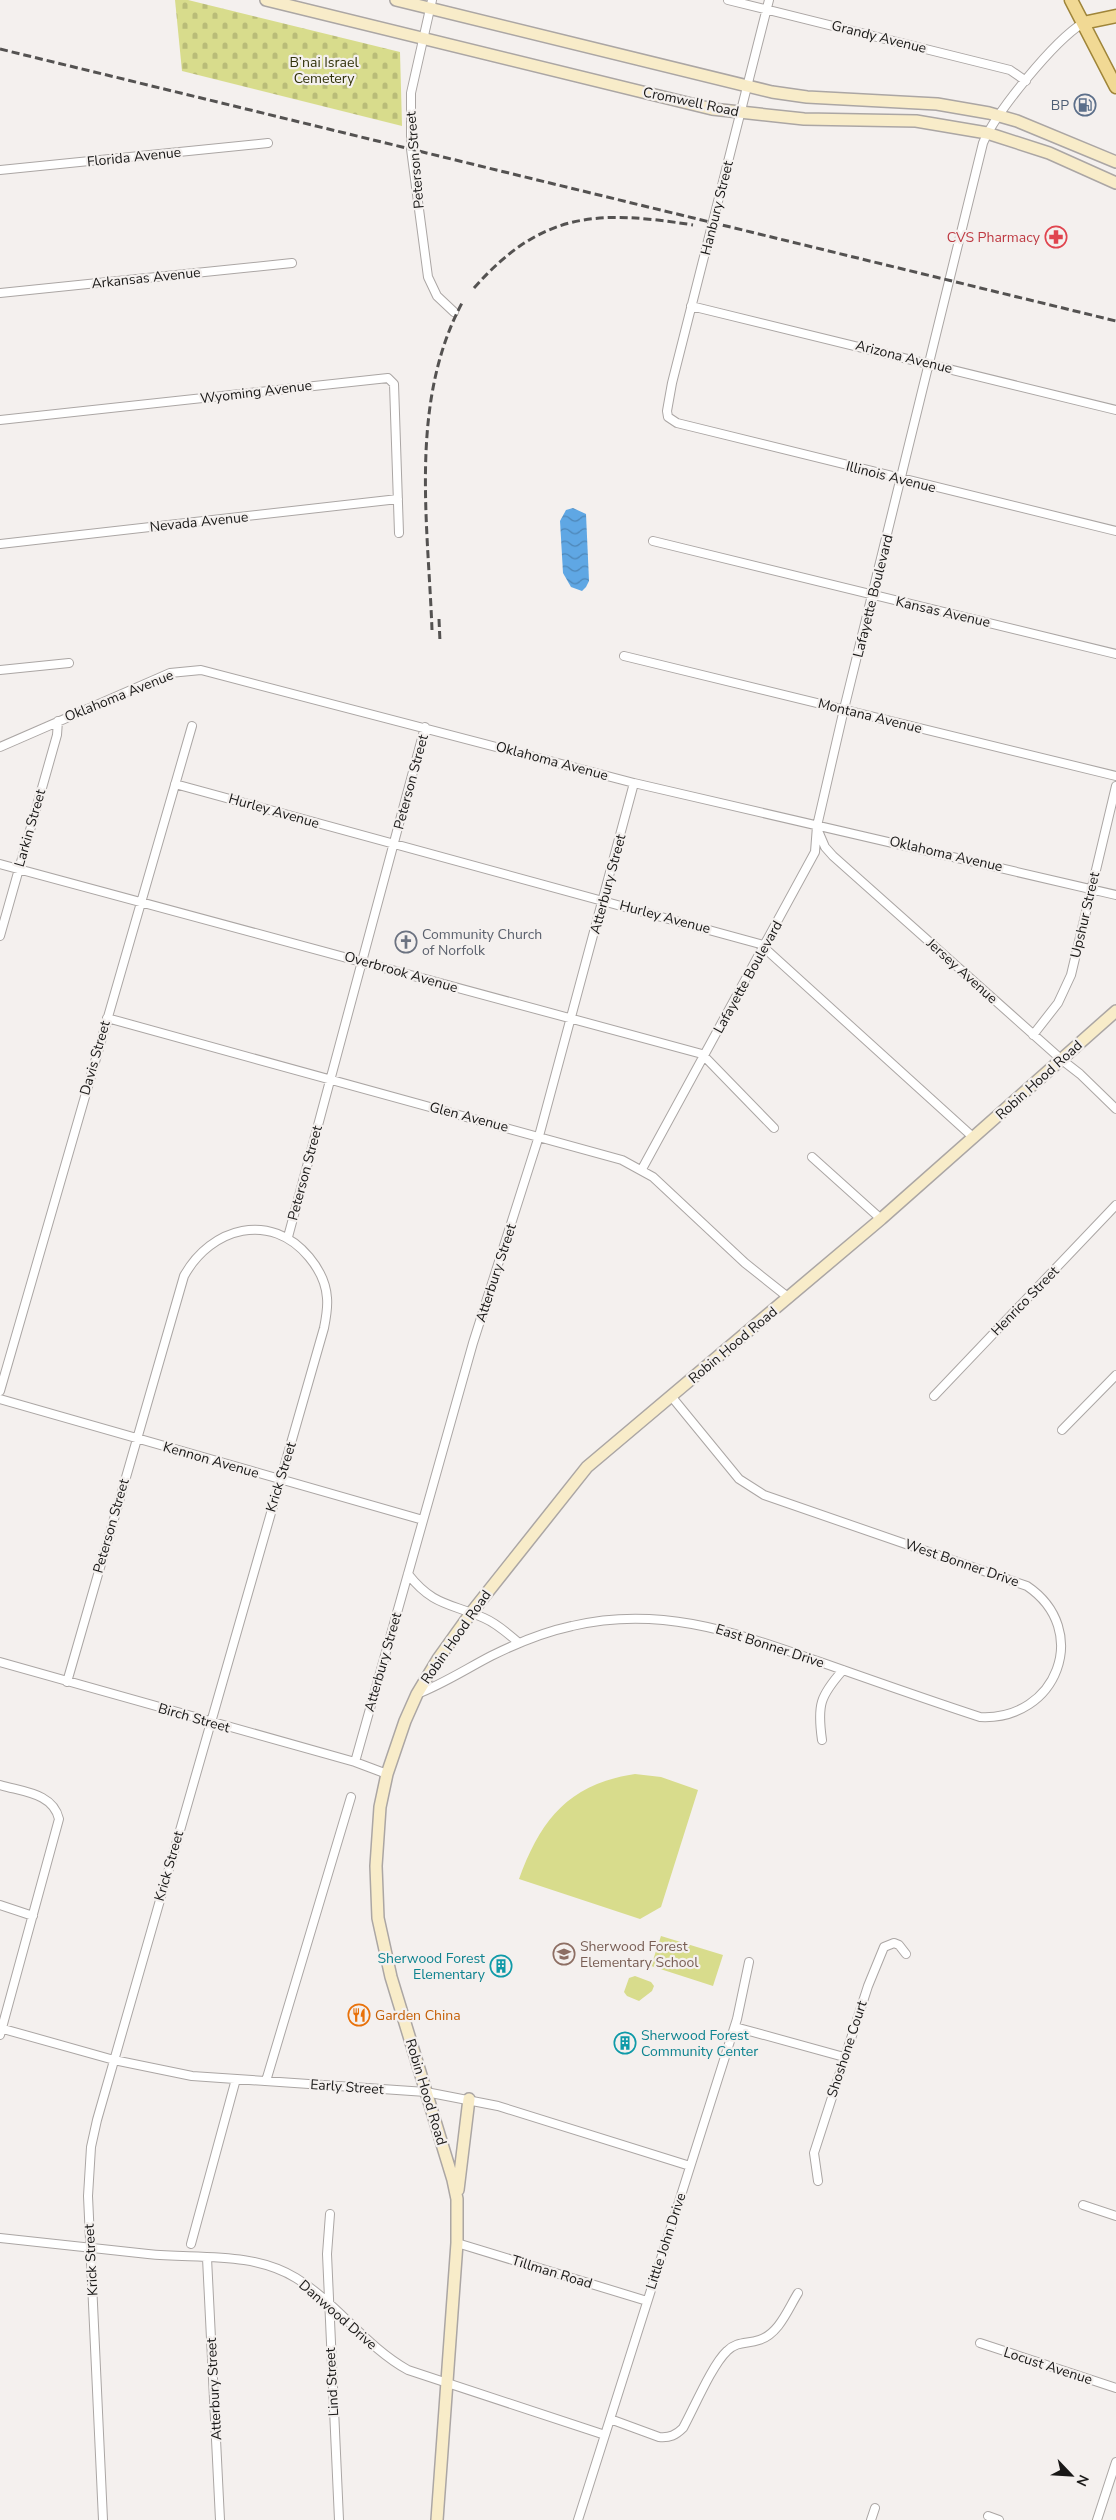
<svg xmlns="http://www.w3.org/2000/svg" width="1116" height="2520" viewBox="0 0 1116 2520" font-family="'Nunito Sans',sans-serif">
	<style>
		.green { fill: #d8dc8c }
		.cemetery { fill: url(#cemetery-stones) }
		.water { fill: url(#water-waves) }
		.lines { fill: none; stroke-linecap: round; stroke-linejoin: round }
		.street-casing { stroke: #aba6a4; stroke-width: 10 }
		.secondary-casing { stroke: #aba6a4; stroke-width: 14 }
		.primary-casing { stroke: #9f8539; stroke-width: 15 }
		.street { stroke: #fff; stroke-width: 8 }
		.secondary { stroke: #f8ecc9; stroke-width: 11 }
		.primary { stroke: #f1d994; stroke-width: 12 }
		.rail { stroke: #545251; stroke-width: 3; stroke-dasharray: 8 4; stroke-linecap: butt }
		.labels { text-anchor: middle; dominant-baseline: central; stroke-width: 4.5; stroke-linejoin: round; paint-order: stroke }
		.street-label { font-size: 14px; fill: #191817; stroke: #f4f0ee }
		.park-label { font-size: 14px; fill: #31320a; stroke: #f4f0ee }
		.service-label { font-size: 14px; fill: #4e5e75; stroke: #f4f0ee; text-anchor: end }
		.health-label { font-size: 14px; fill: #be3a42; stroke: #f4f0ee; text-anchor: end }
		.worship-label { font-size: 14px; fill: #5b616d; stroke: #f4f0ee; text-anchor: start }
		.education-label { font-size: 14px; fill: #785e54; stroke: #f4f0ee; text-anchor: start }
		.culture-label { font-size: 14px; fill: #0d838f; stroke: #f4f0ee; text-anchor: end }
		.food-label { font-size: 14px; fill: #c56008; stroke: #f4f0ee; text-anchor: start }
	</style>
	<defs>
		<pattern id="cemetery-stones" width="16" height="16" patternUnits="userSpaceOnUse" patternTransform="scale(1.25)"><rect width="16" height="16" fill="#d8dc8c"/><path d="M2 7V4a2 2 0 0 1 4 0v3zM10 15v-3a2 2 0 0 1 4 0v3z" fill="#b9bc78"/></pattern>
		<pattern id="water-waves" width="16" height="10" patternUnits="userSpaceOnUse" patternTransform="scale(1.25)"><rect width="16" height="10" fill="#5fa7e4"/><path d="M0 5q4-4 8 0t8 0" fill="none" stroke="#4e87b8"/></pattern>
	</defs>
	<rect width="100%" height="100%" fill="#f4f0ee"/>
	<path class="green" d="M635,1774L661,1777L698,1790L661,1907L640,1919L519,1879C541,1819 569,1784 635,1774Z
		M661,1936L723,1955L713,1986L651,1966Z
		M635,1976L651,1982L654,1986L652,1991L639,2001L627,1996L624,1992L629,1978Z"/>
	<path class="cemetery" d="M175,0H188L400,52L402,126L182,71Z"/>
	<path class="water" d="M573,508L586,514L589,581L586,587L582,591L571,587L563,573L560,521L566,510Z"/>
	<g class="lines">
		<g class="street-casing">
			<path id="street" d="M432,0L411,93V149L428,277L437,296L454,312
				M728,0L1010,70L1026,81
				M769,0L672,383L667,411L668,417L677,423L1116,531
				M0,170L268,143
				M0,293L292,263
				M691,306L1116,410
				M0,420L388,378L394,384L399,533
				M653,541L1116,654
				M0,544L398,499
				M624,656L1116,776
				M0,670L69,663
				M0,747L170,673L201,670L634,783L1116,895
				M175,784L760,944L974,1138
				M819,833L825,847L833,856L1062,1060L1080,1074L1116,1109
				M0,864L702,1054L774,1128
				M0,936L57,735L58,721
				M107,1018L622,1160L653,1177L745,1263L789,1298
				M1033,1035L1058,1003L1071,975L1116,786
				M812,1157L881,1219
				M642,1169L815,852L817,826L844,709L983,143C996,112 1054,41 1083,23
				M288,1237L425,727
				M0,1391L192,726
				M934,1396L1116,1205
				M0,1399L423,1520
				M1062,1430L1116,1375
				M408,1574C433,1606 450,1603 484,1618C498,1624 508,1634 519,1643
				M0,1662L355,1762L387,1774
				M67,1682L184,1276C211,1227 271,1211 309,1257C319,1269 326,1282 327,1298C328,1308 326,1318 324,1328L97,2120L91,2147L88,2196L103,2520
				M417,1694C443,1684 466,1669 491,1656C517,1643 544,1632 572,1626C664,1604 741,1635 826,1664C877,1682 928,1700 980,1717C1057,1721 1092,1630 1027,1586L764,1495L739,1479L671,1396
				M822,1740C817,1705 820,1696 843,1670
				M355,1762L473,1343L539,1136L634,783
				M0,1785C23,1792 53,1793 59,1819L0,2035
				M0,1905L33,1916
				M735,2027L844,2057
				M0,2028L114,2060L192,2076L426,2092L498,2106L690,2166
				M266,2081L351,1797
				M818,2181L814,2153L868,1986L884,1947L894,1943L899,1945L906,1954
				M1083,2205L1116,2216
				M330,2214L327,2254L339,2520
				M0,2238C49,2243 98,2249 148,2254C197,2259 252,2251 296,2278C338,2304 365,2346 408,2370L605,2435
				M457,2243L647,2301
				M191,2244L236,2079
				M207,2258L220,2520
				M980,2343L1116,2388
				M610,2419L659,2437C670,2438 676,2435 683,2428C694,2408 712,2365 727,2351C737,2341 747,2344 759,2340C779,2334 788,2309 798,2293
				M988,2516L999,2520
				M578,2520L737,2019L749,1962
				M871,2520L875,2508
				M1097,2520L1116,2462"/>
		</g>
		<g class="secondary-casing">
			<path id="secondary" d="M266,0L712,109L804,119L916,121L987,133L1049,153L1116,183
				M396,0L772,92L807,97L937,104L989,113L1017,121L1116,162
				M458,2190L469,2099
				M437,2520L457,2243V2199L453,2180L391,1977L378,1918L376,1866L380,1807L387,1774L405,1721L417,1694L438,1659L471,1613L587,1467L881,1219L1116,1011"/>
		</g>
		<g class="primary-casing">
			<path id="primary" d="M1071,0L1116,87
				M1083,23L1116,16"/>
		</g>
		<use href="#street" class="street"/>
		<use href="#secondary" class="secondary"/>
		<use href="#primary" class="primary"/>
		<path class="rail" d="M0,49L1116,321
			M474,288C542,211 598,210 693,225
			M439,619L440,642
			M432,630C428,522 409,403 462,303"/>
	</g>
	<defs>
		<g id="fuel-ring" transform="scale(1.125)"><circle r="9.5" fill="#f4f0ee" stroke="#5c6f8a" stroke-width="1.5"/><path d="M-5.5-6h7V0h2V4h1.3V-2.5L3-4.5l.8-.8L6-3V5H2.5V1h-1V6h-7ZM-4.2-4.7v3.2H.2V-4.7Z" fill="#5c6f8a"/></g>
		<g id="pharmacy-ring" transform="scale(1.125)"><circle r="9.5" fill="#f4f0ee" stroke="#e0444e" stroke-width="1.5"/><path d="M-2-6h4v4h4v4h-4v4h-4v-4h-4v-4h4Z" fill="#e0444e"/></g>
		<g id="church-ring" transform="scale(1.125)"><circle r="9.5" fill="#f4f0ee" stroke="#6b7280" stroke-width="1.5"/><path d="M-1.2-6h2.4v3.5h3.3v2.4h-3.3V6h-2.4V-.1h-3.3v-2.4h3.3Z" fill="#6b7280"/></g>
		<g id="school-ring" transform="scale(1.125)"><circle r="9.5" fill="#f4f0ee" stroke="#8d6e63" stroke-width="1.5"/><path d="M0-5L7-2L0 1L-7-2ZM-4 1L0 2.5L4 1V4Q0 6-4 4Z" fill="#8d6e63"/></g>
		<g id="building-ring" transform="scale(1.125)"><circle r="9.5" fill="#f4f0ee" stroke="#0f9aa8" stroke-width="1.5"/><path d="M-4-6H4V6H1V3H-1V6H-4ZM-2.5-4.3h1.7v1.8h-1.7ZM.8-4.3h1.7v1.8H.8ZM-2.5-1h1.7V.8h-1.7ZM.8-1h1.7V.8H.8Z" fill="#0f9aa8"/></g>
		<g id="restaurant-ring" transform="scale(1.125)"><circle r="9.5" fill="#f4f0ee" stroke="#e8710a" stroke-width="1.5"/><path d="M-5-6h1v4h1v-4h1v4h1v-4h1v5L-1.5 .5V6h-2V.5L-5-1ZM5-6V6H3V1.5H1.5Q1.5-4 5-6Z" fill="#e8710a"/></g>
	</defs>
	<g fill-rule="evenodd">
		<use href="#fuel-ring" x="1085" y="105"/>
		<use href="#pharmacy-ring" x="1056" y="237"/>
		<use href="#church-ring" x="406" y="942"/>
		<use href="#school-ring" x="564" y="1954"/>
		<use href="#building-ring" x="501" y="1966"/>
		<use href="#restaurant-ring" x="359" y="2015"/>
		<use href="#building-ring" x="625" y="2043"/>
	</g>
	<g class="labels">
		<g class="street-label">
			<text transform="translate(879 37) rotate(14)">Grandy Avenue</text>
			<text transform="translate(691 102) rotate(12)">Cromwell Road</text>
			<text transform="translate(134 157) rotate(-6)">Florida Avenue</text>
			<text transform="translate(415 160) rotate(-95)">Peterson Street</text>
			<text transform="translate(717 208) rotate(-76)">Hanbury Street</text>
			<text transform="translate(146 278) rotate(-6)">Arkansas Avenue</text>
			<text transform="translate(904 357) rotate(14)">Arizona Avenue</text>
			<text transform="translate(256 392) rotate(-7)">Wyoming Avenue</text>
			<text transform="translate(891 477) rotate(14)">Illinois Avenue</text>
			<text transform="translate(199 522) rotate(-6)">Nevada Avenue</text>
			<text transform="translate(873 596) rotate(-76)">Lafayette Boulevard</text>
			<text transform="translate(943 612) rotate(13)">Kansas Avenue</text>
			<text transform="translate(119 696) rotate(-22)">Oklahoma Avenue</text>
			<text transform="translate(870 716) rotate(14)">Montana Avenue</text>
			<text transform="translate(552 761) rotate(15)">Oklahoma Avenue</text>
			<text transform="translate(411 782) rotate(-75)">Peterson Street</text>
			<text transform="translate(274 811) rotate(16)">Hurley Avenue</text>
			<text transform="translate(30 828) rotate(-74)">Larkin Street</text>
			<text transform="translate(946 854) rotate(13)">Oklahoma Avenue</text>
			<text transform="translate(608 884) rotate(-75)">Atterbury Street</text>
			<text transform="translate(1085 915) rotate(-77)">Upshur Street</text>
			<text transform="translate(665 917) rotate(15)">Hurley Avenue</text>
			<text transform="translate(962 971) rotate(42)">Jersey Avenue</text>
			<text transform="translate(401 972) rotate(16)">Overbrook Avenue</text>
			<text transform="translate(748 977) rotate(-61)">Lafayette Boulevard</text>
			<text transform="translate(95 1058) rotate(-74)">Davis Street</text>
			<text transform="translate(1039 1080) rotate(-42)">Robin Hood Road</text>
			<text transform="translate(469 1117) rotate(15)">Glen Avenue</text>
			<text transform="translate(305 1173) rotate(-75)">Peterson Street</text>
			<text transform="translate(496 1273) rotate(-72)">Atterbury Street</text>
			<text transform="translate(1025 1301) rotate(-46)">Henrico Street</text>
			<text transform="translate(733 1345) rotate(-40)">Robin Hood Road</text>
			<text transform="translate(211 1460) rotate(16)">Kennon Avenue</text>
			<text transform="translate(281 1477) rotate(-73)">Krick Street</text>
			<text transform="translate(111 1526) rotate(-74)">Peterson Street</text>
			<text transform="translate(962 1563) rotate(19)">West Bonner Drive</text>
			<text transform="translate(456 1637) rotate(-55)">Robin Hood Road</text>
			<text transform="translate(770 1646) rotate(18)">East Bonner Drive</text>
			<text transform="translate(383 1662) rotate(-74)">Atterbury Street</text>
			<text transform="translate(194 1718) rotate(16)">Birch Street</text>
			<text transform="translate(169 1866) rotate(-74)">Krick Street</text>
			<text transform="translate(847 2049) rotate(-72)">Shoshone Court</text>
			<text transform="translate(347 2087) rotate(4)">Early Street</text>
			<text transform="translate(426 2092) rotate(73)">Robin Hood Road</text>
			<text transform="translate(666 2241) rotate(-72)">Little John Drive</text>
			<text transform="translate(91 2260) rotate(-93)">Krick Street</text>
			<text transform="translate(552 2272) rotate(17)">Tillman Road</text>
			<text transform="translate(338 2315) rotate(41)">Danwood Drive</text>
			<text transform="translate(1048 2366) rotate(18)">Locust Avenue</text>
			<text transform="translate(332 2382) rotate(-93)">Lind Street</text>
			<text transform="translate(214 2389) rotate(-93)">Atterbury Street</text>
		</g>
		<g class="park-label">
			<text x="324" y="62">B’nai Israel<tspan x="324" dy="16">Cemetery</tspan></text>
		</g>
		<g class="service-label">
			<text x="1069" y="105">BP</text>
		</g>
		<g class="health-label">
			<text x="1040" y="237">CVS Pharmacy</text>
		</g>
		<g class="worship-label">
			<text x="422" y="934">Community Church<tspan x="422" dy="16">of Norfolk</tspan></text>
		</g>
		<g class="education-label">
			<text x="580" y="1946">Sherwood Forest<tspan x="580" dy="16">Elementary School</tspan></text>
		</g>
		<g class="culture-label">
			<text x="485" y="1958">Sherwood Forest<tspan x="485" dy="16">Elementary</tspan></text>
			<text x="641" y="2035" text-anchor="start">Sherwood Forest<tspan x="641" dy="16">Community Center</tspan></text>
		</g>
		<g class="food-label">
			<text x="375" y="2015">Garden China</text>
		</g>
	</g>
	<g transform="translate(1071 2475) rotate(115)" stroke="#f4f0ee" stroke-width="4" paint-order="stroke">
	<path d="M0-4L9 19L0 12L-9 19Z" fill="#191817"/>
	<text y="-8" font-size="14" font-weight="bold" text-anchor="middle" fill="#191817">N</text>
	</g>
</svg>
